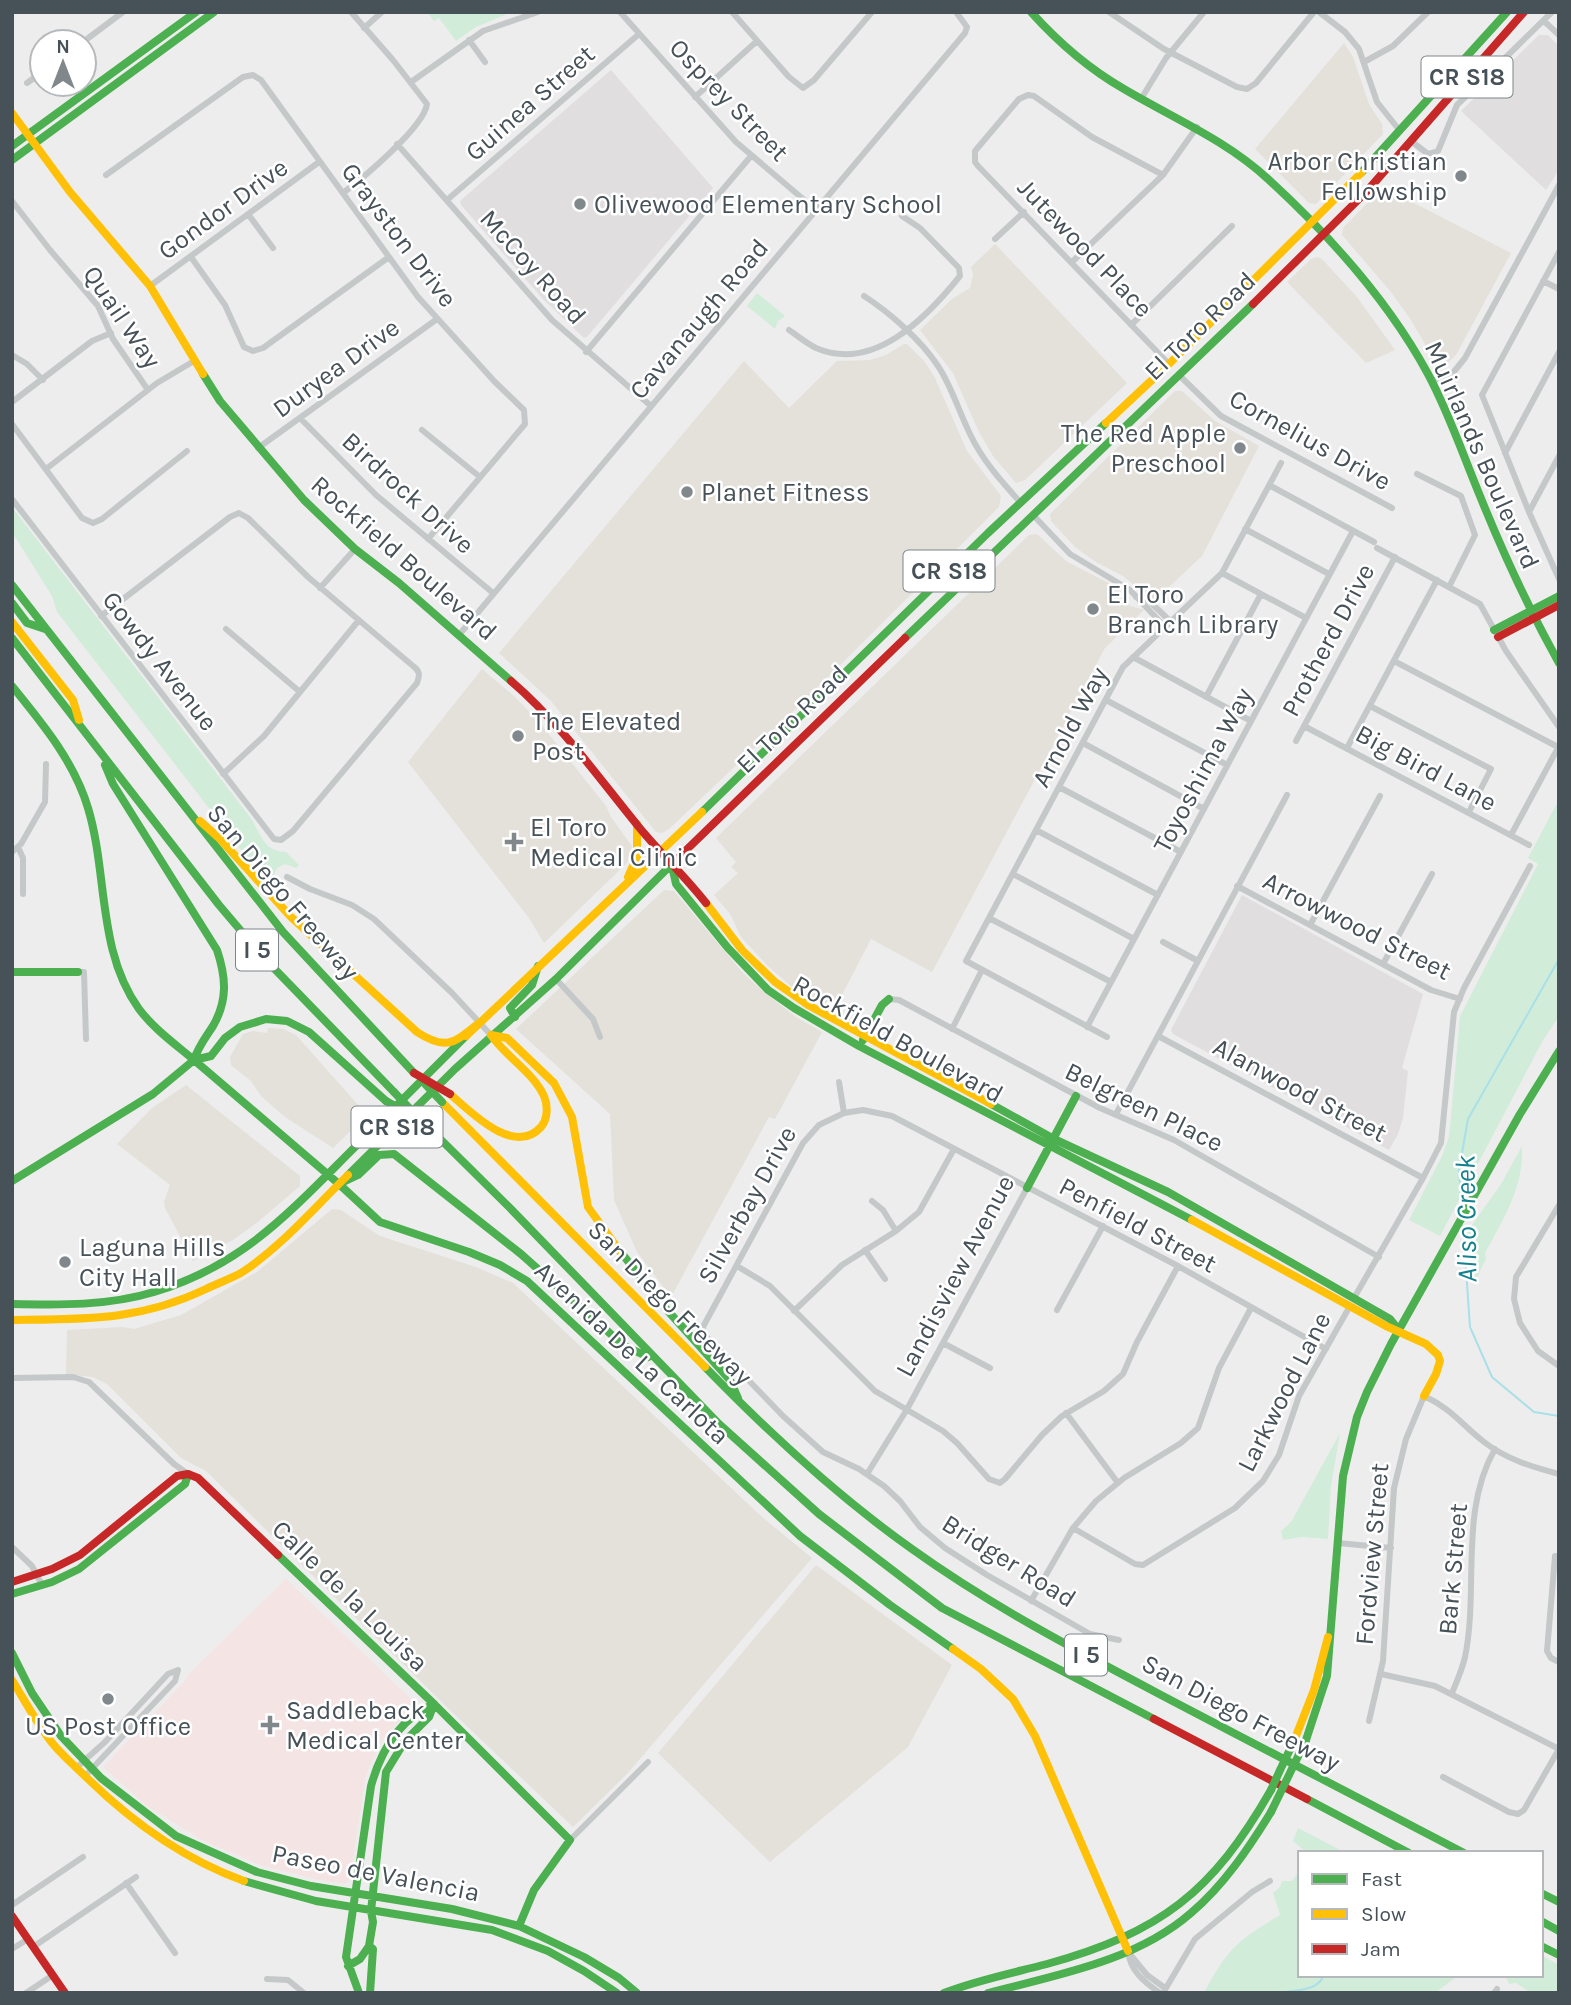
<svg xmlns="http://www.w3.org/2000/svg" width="1571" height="2005" viewBox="0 0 1571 2005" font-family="Karla,sans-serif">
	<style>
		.commercial { fill: #e4e0da }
		.education { fill: #e0dede }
		.medical { fill: #f4e4e4 }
		.green { fill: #d2ecda }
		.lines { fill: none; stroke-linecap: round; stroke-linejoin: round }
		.stream { stroke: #a9e0e7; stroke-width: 2 }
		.street { stroke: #c4c8c9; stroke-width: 6 }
		.fast { stroke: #4caf50; stroke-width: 8 }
		.slow { stroke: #ffc107; stroke-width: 8 }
		.jam { stroke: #c62828; stroke-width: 8 }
		.fast-bridge { stroke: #4caf50; stroke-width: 8 }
		.jam-bridge { stroke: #c62828; stroke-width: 8 }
		.poi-dot { fill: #81888c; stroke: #fff; stroke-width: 2.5 }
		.labels { text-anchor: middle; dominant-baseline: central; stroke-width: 5; stroke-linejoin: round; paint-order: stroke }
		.shield { fill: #fff; stroke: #7e858a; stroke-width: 2 }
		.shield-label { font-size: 24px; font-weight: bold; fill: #465158 }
		.street-label { font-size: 26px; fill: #465158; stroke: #fff }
		.poi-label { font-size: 26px; fill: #465158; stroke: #fff; text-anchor: start }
		.water-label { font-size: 28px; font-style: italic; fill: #15808e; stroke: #fff }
	</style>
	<rect width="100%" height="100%" fill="#eeeded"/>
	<path class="commercial" d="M1344,43L1353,57L1369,104L1382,124L1383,134L1316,204L1309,203L1255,149Z
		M1383,187L1511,253L1456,355L1444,366L1437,365L1411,320L1391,292L1342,235L1343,228Z
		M995,244L1127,383L1025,480L1016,483L993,456L979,432L953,373L920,330L952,299L970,288L973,275L971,267Z
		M1317,257L1322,259L1357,297L1395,350L1366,363L1287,282L1311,259Z
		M904,344H907L924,361L934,376L967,451L1001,496L999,507L808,697L669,829L662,833L656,832L551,701L499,653L744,361L789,408L837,361L870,360L886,355Z
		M1175,391H1182L1215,421L1259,446L1202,556L1154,601L1123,576L1096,562L1075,547L1051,521L1050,514Z
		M1037,534L1066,561L1114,586L1122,593L1130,606L1144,610L1105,648L932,972L871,939L833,1012L792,987L768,966L741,937L730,914L714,895L738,873L731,867L736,862L716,838L1029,535Z
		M482,669L515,697L540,723L606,806L611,817L632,846L627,863L544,943L529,918L408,762Z
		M664,890L674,891L743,973L764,992L796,1017L822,1032L775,1119L769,1117L671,1297L637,1252L614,1200L610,1114L516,1029Z
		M268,1028L283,1029L296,1035L367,1115L333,1148L285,1117L261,1096L251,1081L231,1065L230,1057L243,1034L253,1031L267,1033Z
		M186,1085L300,1176V1186L259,1221L233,1240L193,1261L165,1208L164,1202L170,1185L117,1144L152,1108Z
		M332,1209L341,1210L380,1236L476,1267L513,1283L762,1517L812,1558L627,1774L573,1827L451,1711L206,1471L181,1458L107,1384L93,1377L66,1374L67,1330L123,1327L134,1329L181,1315L257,1272Z
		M816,1565L952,1665L908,1747L770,1862L658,1753Z"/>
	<path class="education" d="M1539,35H1548L1559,46V170L1546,190L1461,111Z
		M611,70L713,188L587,337L584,338L543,299L461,205L460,201Z
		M1242,895L1423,994L1402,1068L1408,1071L1403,1118L1398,1134L1389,1150L1173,1034L1171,1030Z"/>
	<path class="medical" d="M286,1579L412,1700L414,1705L382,1740L370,1764L365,1780L350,1879L345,1884L320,1880L263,1866L204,1841L147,1806L103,1767L185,1681L190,1673Z"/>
	<path class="green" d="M427,12H505V15L476,27L456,41L439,18L434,21Z
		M757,293L784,315V317L778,321L775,329L747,306Z
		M12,507L250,817C261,833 263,852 286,852L299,865L296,868L285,864L277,868L273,877L275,883L270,887L57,612L52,596L12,532Z
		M1559,799V1016L1542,1042L1440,1236L1409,1220L1442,1156L1449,1137L1460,1016L1538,864L1528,858Z
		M1522,1146C1524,1187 1504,1218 1485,1253L1486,1259L1477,1277H1472L1467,1232L1501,1184Z
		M1340,1433L1331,1486L1328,1539L1301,1537L1283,1540L1281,1531L1291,1522Z
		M1298,1828L1346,1853H1307L1293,1841Z
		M1300,1870V1975H1459L1435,1993H1204C1227,1949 1238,1940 1280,1915L1273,1893L1280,1887L1282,1881H1292Z
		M1541,1955L1559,1965V1993H1531L1516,1983L1509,1984L1505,1975H1541Z"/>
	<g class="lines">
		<path class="stream" d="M1462,1213L1459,1170L1468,1119L1559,959
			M1463,1226L1470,1327L1492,1377L1534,1412L1559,1416
			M1282,1993C1297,1989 1317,1992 1324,1975"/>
		<path class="street" d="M620,12L736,142L816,210
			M732,12L789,77L803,88L814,80L872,12
			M1109,12L1164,49L1237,87L1247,89L1256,83L1314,12
			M1319,12L1345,32L1359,49L1377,102L1400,131
			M1544,21L1559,35
			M364,28L382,12
			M469,40L485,62
			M83,42L123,12
			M1364,62L1393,46L1428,12
			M411,82L483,31L538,12
			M27,83L42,72
			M695,97L757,41
			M1141,99L1166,58L1204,12
			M1411,141L1428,154L1438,151L1457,105L1552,12
			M397,144L552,320L651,406
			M106,175L243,77L253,75L261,80L418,297L494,381L524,410L525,424L428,539
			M1163,175L1092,137L1034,96L1028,95L1019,99L975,151V162L978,166L1169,364
			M343,193C363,178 424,127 427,104L393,60L351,12
			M447,200L639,34
			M12,201L50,250L98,306L113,339L148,390
			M248,214L273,248
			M995,239L1024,212
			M1559,252L1482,395L1529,512L1559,579
			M191,257L225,305L244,347L253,351L263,348L389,257
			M1072,262L1163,175L1197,127
			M1543,281L1559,289
			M150,286L319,162
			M864,296C889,312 921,340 938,366C952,387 959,412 970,434C982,460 1002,482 1021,503
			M1131,325L1232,226
			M789,330C798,336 806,343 816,348C874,373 927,317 960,276L959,268L920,228L902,216
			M586,352L751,156
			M12,355L27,364L43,380
			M1180,376L1221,416L1392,508
			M1432,381L1452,374L1465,358L1559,185
			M12,402L92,341L111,333
			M300,418L376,495L493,593
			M12,424L82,518L93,523L102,519L187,451
			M422,430L480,477
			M258,448L437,319
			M1505,453L1559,352
			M46,469L157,383L194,361
			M1417,474L1461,496L1475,535L1449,587
			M1269,485L1374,542
			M12,499L274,839L281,840L293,831L417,683C420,675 420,671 413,666L308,577L248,518L239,513L230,517L101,616
			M1529,512L1559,456
			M1034,516L1070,554L1130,590L1165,627
			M1245,529L1329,574
			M1377,548L1480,604L1506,651L1559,727
			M1222,573L1306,618
			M320,588L355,549
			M1136,597L1147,599L1170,621
			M226,629L300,692
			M459,635L965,33L967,27L956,12
			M1133,657L1251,721
			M1394,661L1558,747
			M1206,697L1261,594
			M1106,700L1227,765
			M1370,706L1491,769L1469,812
			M1304,726L1529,845
			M1296,741L1395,557
			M1083,743L1204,809
			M1347,748L1437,580
			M223,774L264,736L359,620
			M1059,787L1181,852
			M1036,830L1158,895
			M1511,835L1559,746
			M18,847L23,858V894
			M12,852L21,844L45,802L46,764
			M1013,874L1134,939
			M287,877L310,889L352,905L374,919L452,993L491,1035
			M1237,886L1431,990L1460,999
			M989,918L1111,982
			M1310,925L1380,796
			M1163,942L1198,961
			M1383,964L1432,874
			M78,972H84L86,1039
			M556,979L593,1019L600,1037
			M889,999L899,1000L1100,1108L1174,1140L1379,1257
			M1087,1027L1353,531
			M952,1029L982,970
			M1158,1036L1423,1178
			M1107,1037L966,961L1123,667L1222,573L1281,463
			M839,1082L844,1113L863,1110L892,1116L1178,1266L1326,1349
			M844,1113L819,1125L803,1143L704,1325L702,1332L783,1416L823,1452L859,1469L884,1486L900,1501L920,1527L945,1548L987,1575L1090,1634L1119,1640
			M1116,1114L1287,795
			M872,1201L883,1210L896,1231
			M1559,1205L1516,1277L1514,1299L1520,1323L1538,1351L1559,1366
			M865,1250L885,1279
			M737,1266L770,1286L875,1391L943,1431L957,1443L989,1479L1000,1483L1005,1479L1042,1435L1062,1416L1104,1391L1123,1374L1137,1342L1178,1266
			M1354,1298L1423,1178L1441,1143L1454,1012L1464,988L1530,866
			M1057,1310L1103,1226
			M794,1311L842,1265L896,1231L919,1212L954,1149
			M943,1343L990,1368
			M12,1378L73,1377L89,1382L174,1464L188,1474
			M1066,1413L1118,1483
			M867,1474L906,1411L1027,1188
			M1073,1528L1135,1564L1143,1565L1235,1508L1263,1481L1279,1455L1299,1396L1350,1306
			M1338,1543L1391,1548
			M12,1547L32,1566L42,1585
			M1555,1556L1547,1651L1551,1658L1559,1662
			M1031,1601L1073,1528L1096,1501L1124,1478L1181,1443L1198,1428L1219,1368L1251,1308
			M1381,1674L1435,1686L1559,1749
			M1452,1693C1457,1681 1462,1670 1465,1657C1479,1589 1459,1511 1495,1449
			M1369,1721L1383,1661L1394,1488L1406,1439L1424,1396C1452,1409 1461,1424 1484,1442C1506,1459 1532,1467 1559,1474
			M76,1768L105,1742L168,1674L178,1670
			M85,1776L175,1681L178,1670
			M1443,1777L1509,1812L1518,1814L1524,1810L1559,1749
			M570,1840L648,1762
			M126,1883L175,1953
			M12,1905L83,1857
			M33,1947L136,1877
			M12,1949L28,1939
			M1128,1951C1130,1971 1144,1982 1160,1993
			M1129,1953L1147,1975L1165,1988
			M267,1979L288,1980L304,1993
			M26,1993L53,1975
			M1163,1993L1195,1939L1252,1892L1270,1881
			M1494,1993L1497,1989"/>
		<path class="fast" d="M1031,12C1058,42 1089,69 1124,89C1173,118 1226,140 1268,179C1329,235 1388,300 1428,374C1449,413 1463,455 1480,496C1503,553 1529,609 1559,663
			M12,146L196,12
			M12,160L214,12
			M1361,173L1507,12
			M203,374L220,401L304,500L355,549L399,583L511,681
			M12,585L283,932L414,1073
			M12,603L27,623L45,629
			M1494,630L1559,596
			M12,638L219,905L264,958L394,1092
			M905,638L1253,304
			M12,686C42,723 74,761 88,808C108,874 97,951 139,1009C154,1029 175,1044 194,1060L153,1094L12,1181
			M105,765L113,784L217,950C226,977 228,1000 213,1026C206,1037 198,1047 194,1060
			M702,812L988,533L1106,423
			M672,866L676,884L728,948L768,990L794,1008L859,1046L1192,1220
			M12,972H78
			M515,1017L510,1008L532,985L538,966
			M863,1040L882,1005L889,999
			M194,1060L339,1184
			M194,1060L211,1056L225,1038L240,1027L266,1019L287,1021L309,1032L386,1101
			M991,1104L1054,1139L1168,1192L1390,1319L1398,1329
			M422,1121L510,1208L719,1424L819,1514L942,1608L1154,1719
			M348,1175L455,1069L556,979L677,859
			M339,1184L380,1222L469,1252L500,1265L527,1281L800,1536L890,1605L953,1649
			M339,1184L358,1175L379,1155L394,1154L521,1254L623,1345L648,1357
			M1027,1188L1076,1096
			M619,1250L668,1311L730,1380L738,1398
			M12,1304C60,1305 108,1306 154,1292C241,1266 288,1214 350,1152C389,1113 427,1075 466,1036
			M705,1367C769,1433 837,1496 912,1549C997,1610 1089,1657 1182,1706C1276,1755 1370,1804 1464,1853
			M278,1555L434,1704L570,1840L534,1890L519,1926
			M12,1594L52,1582L79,1569L185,1484L188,1474
			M12,1653L32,1693L61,1736L101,1778L176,1836L257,1872L311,1886L452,1909L519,1926L584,1957L619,1978L637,1993
			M1306,1740L1327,1676L1343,1476L1357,1417L1367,1392L1391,1344L1520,1114L1559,1051
			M1307,1799L1409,1853
			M244,1881L316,1901L492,1930L548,1951L584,1971L617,1993
			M1541,1893L1559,1902
			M1541,1921L1559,1931
			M1541,1946L1559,1955
			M348,1966L360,1959L369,1946
			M359,1993L346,1957L371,1786C381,1750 399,1719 434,1704
			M370,1993L373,1949L369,1946L373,1922L371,1911L386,1772L405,1741L429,1717L434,1704
			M944,1993C977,1980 1013,1973 1047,1964C1161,1932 1212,1893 1271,1790
			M988,1993C1057,1975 1136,1961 1191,1913C1224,1885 1248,1849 1271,1812"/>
		<path class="slow" d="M12,113L70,192L150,286L203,374
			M1106,423L1169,364L1361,173
			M12,622L73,700L79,720
			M200,821L220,839L291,917L417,1032C446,1051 454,1043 479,1023
			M628,877L637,857V824
			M706,903L742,950L775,982L808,1005L991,1104
			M491,1035L507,1038L554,1083L572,1117L588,1207L619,1250
			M466,1036L702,812
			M450,1094C471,1112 514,1157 541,1127C548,1119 548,1105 544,1096C533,1072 506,1057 491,1035
			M442,1102L705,1367
			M1192,1220L1386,1326L1426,1344L1438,1355L1440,1361L1436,1374L1424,1396
			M12,1320C85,1319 139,1321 206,1289C218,1283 230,1279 241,1273C281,1247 314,1208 348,1175
			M953,1649L981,1669L1013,1699L1035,1736L1128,1951
			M12,1680C25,1701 37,1724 53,1744C63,1756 76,1767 87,1778C133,1823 183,1859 244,1881
			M1294,1741L1314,1690L1328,1637"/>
		<path class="jam" d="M1253,304L1367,191L1524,12
			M1498,637L1559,605
			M511,681C560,723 598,777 638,826C660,853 685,876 706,903
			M677,859L905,638
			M12,1582L52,1569L80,1555L177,1476L188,1474L198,1478L278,1555
			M1154,1719L1307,1799
			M12,1916L65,1993"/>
		<path class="fast-bridge" d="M426,1085L442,1102
			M394,1092L413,1112
			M386,1101L422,1121
			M1282,1766L1294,1741
			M1271,1790L1281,1768
			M1271,1812L1306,1740"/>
		<path class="jam-bridge" d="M414,1073L450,1094"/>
	</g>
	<g class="poi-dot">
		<circle cx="1461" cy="176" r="7"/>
		<circle cx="580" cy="204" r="7"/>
		<circle cx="1240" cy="448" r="7"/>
		<circle cx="687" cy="492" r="7"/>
		<circle cx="1093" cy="609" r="7"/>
		<circle cx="518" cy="736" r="7"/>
		<path d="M510.5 831.5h7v7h7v7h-7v7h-7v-7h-7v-7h7z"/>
		<circle cx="65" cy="1262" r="7"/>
		<circle cx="108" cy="1699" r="7"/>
		<path d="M266.5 1714.5h7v7h7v7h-7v7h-7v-7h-7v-7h7z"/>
	</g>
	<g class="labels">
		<g class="shield">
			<rect x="1421.5" y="56.5" width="91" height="41" rx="5"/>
			<rect x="903.5" y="550.5" width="91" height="41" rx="5"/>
			<rect x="236" y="929.5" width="42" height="41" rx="5"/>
			<rect x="351.5" y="1106.5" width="91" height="41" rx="5"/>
			<rect x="1065" y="1634.5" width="42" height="41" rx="5"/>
		</g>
		<g class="shield-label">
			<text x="1467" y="77">CR S18</text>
			<text x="949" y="571">CR S18</text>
			<text x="257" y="950">I 5</text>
			<text x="397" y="1127">CR S18</text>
			<text x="1086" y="1655">I 5</text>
		</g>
		<g class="street-label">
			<text transform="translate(729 100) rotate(46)">Osprey Street</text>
			<text transform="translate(530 103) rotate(-41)">Guinea Street</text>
			<text transform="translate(223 209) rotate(-36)">Gondor Drive</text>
			<text transform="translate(399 235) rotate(53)">Grayston Drive</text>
			<text transform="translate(1085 248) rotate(46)">Jutewood Place</text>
			<text transform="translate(533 267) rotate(48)">McCoy Road</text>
			<text transform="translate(122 317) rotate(56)">Quail Way</text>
			<text transform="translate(699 319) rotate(-50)">Cavanaugh Road</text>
			<text transform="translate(1200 326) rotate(-44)">El Toro Road</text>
			<text transform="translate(336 368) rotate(-36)">Duryea Drive</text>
			<text transform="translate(1310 440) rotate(29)">Cornelius Drive</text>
			<text transform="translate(1482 455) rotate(66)">Muirlands Boulevard</text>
			<text transform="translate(408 493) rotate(42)">Birdrock Drive</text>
			<text transform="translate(404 558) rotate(41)">Rockfield Boulevard</text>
			<text transform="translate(1328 640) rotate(-62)">Protherd Drive</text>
			<text transform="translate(160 661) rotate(52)">Gowdy Avenue</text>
			<text transform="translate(792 719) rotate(-44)">El Toro Road</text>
			<text transform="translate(1070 727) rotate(-62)">Arnold Way</text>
			<text transform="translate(1426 768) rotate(28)">Big Bird Lane</text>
			<text transform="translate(1203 770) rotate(-62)">Toyoshima Way</text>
			<text transform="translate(283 892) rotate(50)">San Diego Freeway</text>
			<text transform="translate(1357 926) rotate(27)">Arrowwood Street</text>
			<text transform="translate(898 1039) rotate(29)">Rockfield Boulevard</text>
			<text transform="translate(1300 1090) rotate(28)">Alanwood Street</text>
			<text transform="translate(1144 1107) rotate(26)">Belgreen Place</text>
			<text transform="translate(747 1205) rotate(-61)">Silverbay Drive</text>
			<text transform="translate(1138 1225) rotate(28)">Penfield Street</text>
			<text transform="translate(955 1276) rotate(-62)">Landisview Avenue</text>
			<text transform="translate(670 1303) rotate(45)">San Diego Freeway</text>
			<text transform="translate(632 1353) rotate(43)">Avenida De La Carlota</text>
			<text transform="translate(1284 1392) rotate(-63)">Larkwood Lane</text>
			<text transform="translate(1372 1554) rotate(-85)">Fordview Street</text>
			<text transform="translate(1009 1561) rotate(32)">Bridger Road</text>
			<text transform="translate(1453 1569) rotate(-85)">Bark Street</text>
			<text transform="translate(350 1596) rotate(44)">Calle de la Louisa</text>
			<text transform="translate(1241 1713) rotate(28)">San Diego Freeway</text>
			<text transform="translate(376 1873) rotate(11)">Paseo de Valencia</text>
		</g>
		<g class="poi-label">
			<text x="1447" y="161" text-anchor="end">Arbor Christian<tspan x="1447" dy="30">Fellowship</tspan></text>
			<text x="594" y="204">Olivewood Elementary School</text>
			<text x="1226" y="433" text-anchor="end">The Red Apple<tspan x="1226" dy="30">Preschool</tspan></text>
			<text x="701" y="492">Planet Fitness</text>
			<text x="1107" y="594">El Toro<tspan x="1107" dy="30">Branch Library</tspan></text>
			<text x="532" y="721">The Elevated<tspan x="532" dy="30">Post</tspan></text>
			<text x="530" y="827">El Toro<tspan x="530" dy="30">Medical Clinic</tspan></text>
			<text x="79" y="1247">Laguna Hills<tspan x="79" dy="30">City Hall</tspan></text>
			<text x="286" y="1710">Saddleback<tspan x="286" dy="30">Medical Center</tspan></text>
			<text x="108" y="1726" text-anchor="middle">US Post Office</text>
		</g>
		<g class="water-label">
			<text transform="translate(1466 1219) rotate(-91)">Aliso Creek</text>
		</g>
	</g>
	<rect width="1571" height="2005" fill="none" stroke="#465158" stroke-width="28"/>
	<rect x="1298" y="1851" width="245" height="126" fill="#ffffff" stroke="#b5b9bc" stroke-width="2"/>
	<rect x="1312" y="1874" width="35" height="10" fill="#4caf50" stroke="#b5b9bc" stroke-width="2"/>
	<text x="1361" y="1886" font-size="21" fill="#465158">Fast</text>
	<rect x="1312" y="1909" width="35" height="10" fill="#ffc107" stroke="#b5b9bc" stroke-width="2"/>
	<text x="1361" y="1921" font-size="21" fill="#465158">Slow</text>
	<rect x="1312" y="1944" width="35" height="10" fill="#c62828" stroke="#b5b9bc" stroke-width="2"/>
	<text x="1361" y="1956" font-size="21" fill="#465158">Jam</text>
	<g transform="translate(63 63)"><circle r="33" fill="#ffffff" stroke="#b5b9bc" stroke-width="2"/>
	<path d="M0-5L12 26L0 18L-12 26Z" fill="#81888c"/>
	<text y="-10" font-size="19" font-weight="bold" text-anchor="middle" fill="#465158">N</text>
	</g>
</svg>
